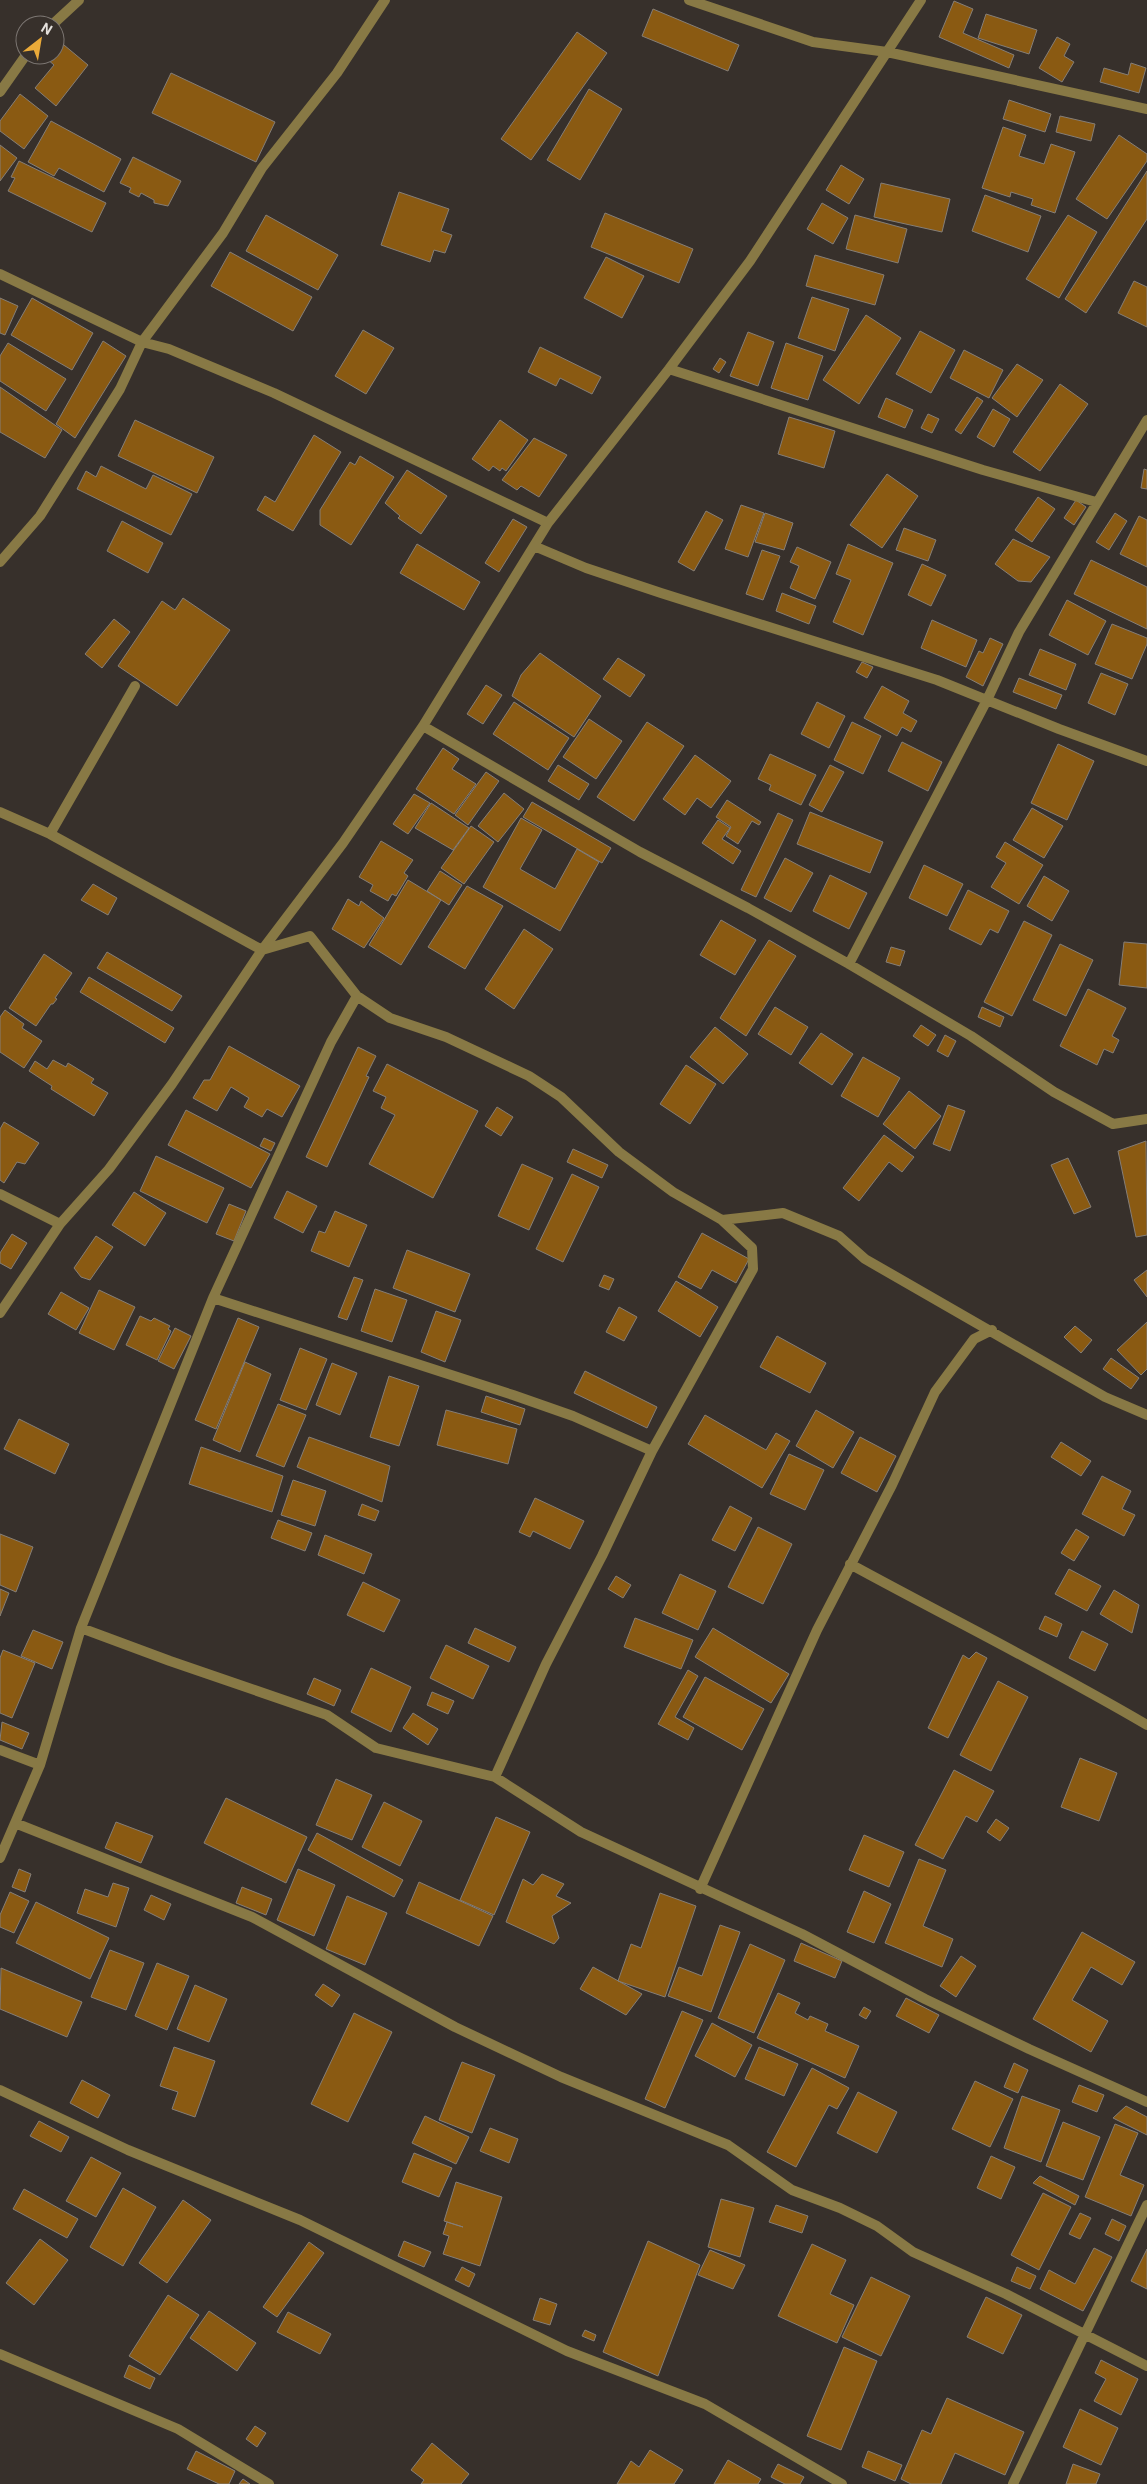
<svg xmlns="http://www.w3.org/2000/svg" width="1147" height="2484" viewBox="0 0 1147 2484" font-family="Roboto,sans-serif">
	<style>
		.building { fill: #8a5a12; stroke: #857e77 }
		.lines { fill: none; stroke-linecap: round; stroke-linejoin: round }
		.street { stroke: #887945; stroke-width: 10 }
	</style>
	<rect width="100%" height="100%" fill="#37302b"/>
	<path class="building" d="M954,1L973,9L963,33L1014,55L1009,68L939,37Z
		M653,9L739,45L728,71L642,36Z
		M986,14L1037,30L1029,54L978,38Z
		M577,32L607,53L531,160L501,139Z
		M1057,37L1070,44L1064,56L1074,62L1062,82L1039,68Z
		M58,40L88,65L56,106L35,88L54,65L47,59L48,55H55V44Z
		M1131,63L1146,68L1139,93L1100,82L1104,68L1128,75Z
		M171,73L275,122L256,162L152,113Z
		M589,89L622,109L580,180L547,160Z
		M20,94L48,116L24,149L0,131V121Z
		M1009,100L1051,114L1045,132L1003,119Z
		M1060,116L1095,124L1091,141L1056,132Z
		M51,121L121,159L104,192L59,168L54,176L28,162Z
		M1003,127L1026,135L1019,156L1044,164L1051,144L1075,152L1055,213L1031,205L1033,199L1011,192L1010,197L982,188Z
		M1119,135L1147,154V161L1107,219L1076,199Z
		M0,145L17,158L0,181Z
		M133,157L181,181L168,206L154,203V200L141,193L139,197L129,192L131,188L120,183Z
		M19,161L106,203L92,232L8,191L15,178L11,177Z
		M841,165L864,179L849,204L826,190Z
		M1147,171V219L1086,313L1065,299Z
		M881,183L950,199L942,232L874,217Z
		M399,192L449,209L441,231L452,235L445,253L434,250L430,262L381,245Z
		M985,195L1041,216L1028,252L972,231Z
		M822,203L848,218L833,244L807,229Z
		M605,213L693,249L679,283L591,247Z
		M266,215L338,255L318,290L246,251Z
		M855,215L907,229L898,263L846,249Z
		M1068,215L1097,232L1059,298L1026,279Z
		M230,252L312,297L293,331L211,286Z
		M815,255L884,275L875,305L806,286Z
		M606,257L644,276L622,318L584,298Z
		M1134,281L1147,287V327L1118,313Z
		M812,297L849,309L835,351L798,338Z
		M0,298L18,306L5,335L0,333Z
		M32,298L93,333L72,370L11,335Z
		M866,315L901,338L859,404L823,380Z
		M363,330L394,348L366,394L335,376Z
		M920,331L955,350L931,393L896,374Z
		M748,332L774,342L758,386L730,376Z
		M103,341L126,356L75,438L56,424Z
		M8,343L66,379L46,411L0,381V356Z
		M786,343L823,356L808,400L771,388Z
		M540,347L601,377L592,394L560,378L556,386L528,372Z
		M964,350L1003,370L989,398L950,378Z
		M720,358L726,362L719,373L713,369Z
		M1017,364L1043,380L1017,417L992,398Z
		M1060,384L1088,404L1040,471L1013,452Z
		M0,387L62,430L45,458L0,432Z
		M977,397L983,401L961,434L955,430Z
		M886,398L913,410L905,428L878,417Z
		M993,409L1010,419L994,447L977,437Z
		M928,414L939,419L932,433L921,428Z
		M789,417L835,431L824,468L778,454Z
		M135,420L214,457L197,493L118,456Z
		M500,420L528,440L506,471L502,468L500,471L493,466L489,471L472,459Z
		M314,435L341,452L293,531L257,510L265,496L275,502Z
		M534,438L567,455L539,497L521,486L517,490L502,480Z
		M360,456L394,477L351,545L320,525V510L350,462L355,465Z
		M101,466L146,489L153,475L192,494L171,535L77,489L86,471L96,477Z
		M1144,469L1147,470V489L1141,488Z
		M407,470L447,496L421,534L398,518L400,516L385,503Z
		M887,474L918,496L882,548L850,525Z
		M1038,497L1055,509L1032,542L1015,530Z
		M1076,500L1086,507L1074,525L1064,518Z
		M741,505L764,513L748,557L725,549Z
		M706,511L723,520L694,571L678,562Z
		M765,513L793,523L784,550L755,542Z
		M1115,513L1127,521L1109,550L1096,542Z
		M1139,516L1147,520V567L1120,554Z
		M513,519L527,527L499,572L485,563Z
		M122,521L163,543L148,573L107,551Z
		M904,528L936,540L928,561L896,550Z
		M1013,539L1050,557L1031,582L1018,581L995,564Z
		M417,544L480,582L464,610L400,573Z
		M848,544L893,563L863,635L833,622L851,580L836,574Z
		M797,547L831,562L815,599L790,588L799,566L790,562Z
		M762,550L780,556L763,600L746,594Z
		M1091,560L1147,587V629L1074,594Z
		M922,564L946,575L931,606L908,595Z
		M782,593L816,606L809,624L776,611Z
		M183,598L230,630L177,706L118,666L162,601L175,610Z
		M1067,600L1106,621L1088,655L1049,635Z
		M114,619L130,632L102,668L85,654Z
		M932,620L977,640L966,667L921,648Z
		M1112,624L1147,638V644L1132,679L1095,664Z
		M990,638L1003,644L983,686L966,677L979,651L983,653Z
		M1040,649L1076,664L1066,690L1029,675Z
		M540,653L601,696L574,737L512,696L521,675Z
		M618,658L645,675L630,697L603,679Z
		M862,662L873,667L867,678L856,672Z
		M1101,673L1128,684L1115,715L1088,703Z
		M1019,678L1062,695L1056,709L1013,692Z
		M486,685L502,695L483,724L467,714Z
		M882,686L909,701L903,713L917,721L911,732L902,727L897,736L864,718Z
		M514,702L569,738L548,770L493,734Z
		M817,702L845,716L829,748L801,734Z
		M589,719L622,741L596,779L563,757Z
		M647,722L684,746L634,821L597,797Z
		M852,722L881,736L863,774L834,760Z
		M902,742L942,762L928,791L888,771Z
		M1058,744L1094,761L1067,820L1031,803Z
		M443,748L459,759L452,769L476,784L454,814L416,789Z
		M770,754L816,775L801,805L769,790L771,785L758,779Z
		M695,755L731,781L711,808L697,798L685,815L663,799Z
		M558,765L589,784L579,800L548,781Z
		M830,765L844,772L822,812L809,805Z
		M486,772L499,781L468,825L455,815Z
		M504,793L524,809L498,842L478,826Z
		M414,794L430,803L408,834L393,824Z
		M727,800L761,822L759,825L752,821L738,844L726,836L731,827L716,817Z
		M532,802L611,848L602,863L523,817Z
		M431,803L469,828L453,850L415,828Z
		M1032,808L1063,826L1044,858L1013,840Z
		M810,812L883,842L870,873L797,844Z
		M778,813L793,820L756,897L741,890Z
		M521,818L542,830L520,869L555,889L577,849L599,862L560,931L483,887Z
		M718,820L730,828L722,839L741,851L733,864L702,843Z
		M471,826L494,842L464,884L441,868Z
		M381,841L413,860L404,873L408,876L396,896L392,894L388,901L370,891L373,885L359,877Z
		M1005,842L1043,865L1019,904L991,887L1006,863L996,857Z
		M785,858L813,873L791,912L764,898Z
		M924,865L963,884L947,916L909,898Z
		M440,871L462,885L449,905L427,891Z
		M830,875L867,893L849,929L813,911Z
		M1044,876L1069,891L1052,921L1027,906Z
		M408,880L441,900L401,965L369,945Z
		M93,884L117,898L108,915L81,900Z
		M467,886L503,906L465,969L428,947Z
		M968,890L1009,911L998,933L990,929L981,945L949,929Z
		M348,899L359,906L361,901L384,918L364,948L332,929Z
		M721,920L756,940L735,975L700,955Z
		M1024,921L1052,935L1012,1016L984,1002Z
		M524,929L553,949L514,1009L485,989Z
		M769,940L796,956L746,1036L720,1018Z
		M1124,942L1147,944V988L1119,985Z
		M1060,944L1093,960L1066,1016L1033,1000Z
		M891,947L905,951L900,966L886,962Z
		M107,952L182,996L172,1011L97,968Z
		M44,954L72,973L55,998L57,999L53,1004H51L36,1026L9,1008Z
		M89,977L174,1028L165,1043L80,992Z
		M1088,989L1126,1008L1112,1036L1119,1040L1113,1053L1104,1049L1097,1065L1060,1046Z
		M775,1007L808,1027L791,1055L758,1034Z
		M982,1007L1004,1017L1000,1027L978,1017Z
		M5,1010L24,1024L22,1028L42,1041L24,1068L0,1052V1017Z
		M921,1025L936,1035L928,1046L913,1036Z
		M715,1027L748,1054L723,1084L690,1057Z
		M821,1033L853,1054L832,1085L799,1063Z
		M945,1035L956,1041L948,1057L937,1051Z
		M229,1046L300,1086L282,1117L267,1109L262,1117L244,1107L249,1098L231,1087L217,1111L193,1098L204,1080H210Z
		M358,1047L376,1056L366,1076L369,1077L327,1167L306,1157Z
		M863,1057L900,1078L878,1117L841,1096Z
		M53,1060L66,1067L68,1063L94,1079L91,1083L108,1093L94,1116L51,1089L52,1086L29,1071L35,1061L47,1069Z
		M387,1064L478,1111L433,1198L369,1164L395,1115L381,1108L386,1097L373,1091Z
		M686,1065L716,1084L690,1124L660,1104Z
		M909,1091L941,1116L915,1149L883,1124Z
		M948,1105L965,1111L950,1151L933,1144Z
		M497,1107L513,1117L501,1136L485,1126Z
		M186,1110L270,1154L251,1188L168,1145Z
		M4,1122L39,1143L25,1164L17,1162L4,1183L0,1180V1129Z
		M884,1135L914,1157L902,1172L889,1162L859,1201L843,1188Z
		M264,1138L275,1143L271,1151L260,1146Z
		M1146,1141L1147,1235L1136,1237L1118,1151Z
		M573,1149L608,1165L602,1178L567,1162Z
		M156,1156L224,1188L207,1223L140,1191Z
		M1068,1158L1091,1207L1074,1214L1051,1165Z
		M522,1164L553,1178L529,1230L498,1216Z
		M572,1174L599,1187L563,1262L536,1249Z
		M287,1191L317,1206L303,1233L274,1218Z
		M134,1192L166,1213L145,1246L112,1225Z
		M229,1204L246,1211L234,1241L216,1234Z
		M335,1211L367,1225L349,1267L311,1251L319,1231L325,1233Z
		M702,1233L749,1259L736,1283L712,1270L701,1289L678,1277Z
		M12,1234L27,1243L11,1269L0,1263V1253Z
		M96,1236L113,1247L90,1280L81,1277L74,1268Z
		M407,1250L470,1274L455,1312L393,1288Z
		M1147,1270V1297L1134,1280Z
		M604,1275L614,1279L609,1290L599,1286Z
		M354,1277L363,1280L347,1320L338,1317Z
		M676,1281L718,1307L700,1337L658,1311Z
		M375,1289L407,1300L392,1342L361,1331Z
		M99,1290L135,1307L114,1350L79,1333Z
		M61,1292L89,1308L76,1330L48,1314Z
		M619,1307L637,1317L624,1341L606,1332Z
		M436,1311L461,1320L445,1362L421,1352Z
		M140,1316L151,1321L154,1318L170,1326L168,1329L171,1331L157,1360L126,1345Z
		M238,1318L259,1327L216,1429L195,1420Z
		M1147,1322V1369L1141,1375L1117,1350Z
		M1075,1326L1092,1340L1081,1353L1064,1337Z
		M175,1328L191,1336L174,1369L158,1361Z
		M777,1336L826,1363L810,1393L760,1367Z
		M300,1348L327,1359L306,1410L280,1400Z
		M1111,1358L1139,1378L1131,1389L1103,1369Z
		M245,1362L271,1374L240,1452L213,1440Z
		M332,1363L357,1373L340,1415L316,1405Z
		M585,1371L657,1407L647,1428L574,1393Z
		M389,1376L419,1386L399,1446L370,1437Z
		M486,1396L525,1409L520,1425L481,1412Z
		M278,1404L306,1415L284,1467L256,1456Z
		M446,1410L517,1429L508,1464L437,1445Z
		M816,1410L854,1432L833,1468L796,1446Z
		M705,1415L766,1450L776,1433L790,1441L762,1488L688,1444Z
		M19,1419L69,1444L55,1474L4,1449Z
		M309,1437L390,1466L382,1502L297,1467Z
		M860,1437L896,1456L877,1492L841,1473Z
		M1061,1442L1091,1461L1081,1476L1051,1457Z
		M201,1447L283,1476L272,1512L189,1484Z
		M789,1454L824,1470L805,1510L770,1494Z
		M1102,1476L1131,1491L1122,1509L1135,1515L1124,1536L1082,1514Z
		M293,1480L326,1491L315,1526L281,1515Z
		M535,1498L584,1521L570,1549L533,1531L530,1537L519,1532Z
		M362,1504L379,1511L375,1521L358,1515Z
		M730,1506L752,1518L735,1551L712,1540Z
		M278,1520L312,1533L305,1551L271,1538Z
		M758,1527L792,1544L763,1604L728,1587Z
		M1076,1529L1089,1537L1074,1561L1061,1553Z
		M0,1534L33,1547L16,1592L0,1585Z
		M325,1535L372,1554L364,1574L318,1555Z
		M1069,1569L1101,1586L1087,1611L1055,1594Z
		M680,1574L716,1591L698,1630L662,1613Z
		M616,1576L631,1585L623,1598L608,1589Z
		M363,1582L400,1600L384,1632L347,1615Z
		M0,1589L9,1593L0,1616Z
		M1114,1590L1139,1605L1132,1633L1100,1614Z
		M1045,1616L1062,1624L1057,1637L1039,1629Z
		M635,1618L693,1640L681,1669L624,1647Z
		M475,1628L516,1647L509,1662L468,1643Z
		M713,1628L789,1674L771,1703L695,1657Z
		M33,1630L63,1642L52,1669L21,1656Z
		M1082,1631L1108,1644L1095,1671L1069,1658Z
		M446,1645L489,1666L473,1699L430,1678Z
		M3,1650L35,1663L12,1718L0,1713V1658Z
		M976,1652L987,1658L948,1738L928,1728L963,1655L969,1659Z
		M371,1668L411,1687L391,1732L351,1712Z
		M688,1670L698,1676L675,1717L694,1728L688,1740L658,1724Z
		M705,1677L764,1709L742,1750L683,1717Z
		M314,1678L341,1690L334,1706L307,1694Z
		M998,1681L1028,1697L991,1771L960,1755Z
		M432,1692L454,1701L448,1714L427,1705Z
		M413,1713L438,1729L428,1745L403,1728Z
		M2,1722L29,1733L22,1749L0,1740Z
		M1080,1758L1117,1773L1099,1821L1061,1807Z
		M954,1770L994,1791L977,1822L966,1816L943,1859L915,1845Z
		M336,1779L372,1795L352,1840L316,1825Z
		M226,1798L307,1837L286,1883L204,1843Z
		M384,1802L422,1821L400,1866L362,1847Z
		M496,1817L530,1832L494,1915L460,1900Z
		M996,1819L1009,1828L1000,1841L987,1832Z
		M116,1822L153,1836L141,1863L105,1848Z
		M317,1833L403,1880L394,1897L308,1850Z
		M864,1835L904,1852L889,1887L849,1870Z
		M919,1859L946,1870L923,1926L953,1939L942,1967L885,1943Z
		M19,1869L31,1874L25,1892L12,1887Z
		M298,1869L335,1885L314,1936L277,1920Z
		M542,1874L564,1884L556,1896L571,1903L552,1916L559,1938L554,1944L506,1922L523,1879L533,1885Z
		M419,1882L493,1916L479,1946L406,1913Z
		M113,1883L129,1888L116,1927L77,1913L85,1889L108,1897Z
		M242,1887L272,1899L266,1915L236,1903Z
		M864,1891L891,1904L874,1943L847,1932Z
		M10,1892L29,1901L14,1933L0,1927V1915Z
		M660,1893L696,1906L665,1997L618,1981L631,1944L641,1948Z
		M151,1895L171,1904L164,1920L144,1910Z
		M347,1896L387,1913L365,1965L326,1949Z
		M36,1902L109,1938L90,1979L16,1943Z
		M720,1925L740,1932L711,2012L668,1996L679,1967L702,1976Z
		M1082,1932L1135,1962L1122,1985L1091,1967L1072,2000L1108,2021L1091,2052L1033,2019Z
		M801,1943L842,1961L835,1978L794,1961Z
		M750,1944L785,1960L754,2033L718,2018Z
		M110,1950L144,1963L126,2010L91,1997Z
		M961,1956L976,1966L956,1997L940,1986Z
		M157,1963L189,1976L167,2030L135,2016Z
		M593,1967L642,1994L626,2015L580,1989Z
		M1,1968L82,2002L67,2037L0,2009Z
		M323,1984L340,1995L332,2007L315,1995Z
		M195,1985L227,1999L209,2042L177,2029Z
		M778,1993L800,2003L795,2013L808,2020L810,2016L828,2024L825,2031L859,2046L845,2078L757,2038Z
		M906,1998L939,2015L929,2033L896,2016Z
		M864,2007L871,2011L866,2019L859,2015Z
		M682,2011L703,2020L665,2108L645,2099Z
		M354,2013L392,2032L348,2122L311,2104Z
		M712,2023L752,2045L735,2077L695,2056Z
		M174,2047L215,2061L195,2117L172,2109L178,2092L160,2086Z
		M759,2047L798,2064L784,2096L745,2079Z
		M462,2062L495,2075L472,2133L439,2120Z
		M1014,2063L1028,2070L1018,2093L1004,2087Z
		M812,2068L849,2088L837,2109L829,2105L796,2167L767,2152Z
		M82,2080L110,2095L98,2118L70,2103Z
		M975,2081L1013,2099L990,2147L952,2129Z
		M1079,2085L1104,2095L1097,2112L1072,2102Z
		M858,2092L897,2112L877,2153L837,2133Z
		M1022,2096L1060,2110L1041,2162L1004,2148Z
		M1126,2106L1147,2117V2135L1113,2118Z
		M425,2116L469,2137L456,2164L412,2143Z
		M39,2121L69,2137L61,2152L30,2136Z
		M1063,2122L1100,2137L1083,2180L1046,2166Z
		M1115,2124L1138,2133L1120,2175L1144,2185L1131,2216L1085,2197Z
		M490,2128L518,2139L509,2163L480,2151Z
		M414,2153L452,2168L439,2197L402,2182Z
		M991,2156L1015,2167L1001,2199L977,2188Z
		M91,2157L121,2173L96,2217L66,2201Z
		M1040,2176L1079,2196L1075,2205L1033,2183Z
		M456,2182L502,2197L480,2266L443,2254L449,2236L443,2234L447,2222L463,2227L444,2221Z
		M123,2188L156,2207L123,2266L90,2247Z
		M24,2189L78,2219L67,2238L13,2209Z
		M1043,2193L1071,2207L1039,2270L1011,2255Z
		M721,2199L754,2208L740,2257L708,2247Z
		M183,2200L211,2220L167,2283L139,2263Z
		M776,2205L808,2216L802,2233L769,2222Z
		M1080,2213L1091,2218L1080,2239L1069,2234Z
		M1112,2219L1126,2226L1119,2241L1105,2234Z
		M40,2239L68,2260L34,2305L6,2283Z
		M404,2241L431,2252L424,2267L398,2256Z
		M648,2241L700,2265L658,2376L603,2352Z
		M309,2242L324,2253L277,2317L263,2307Z
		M812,2244L846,2260L830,2294L854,2305L837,2343L778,2316Z
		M1094,2248L1112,2257L1083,2311L1040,2289L1049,2270L1075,2284Z
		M1147,2249V2289L1131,2281Z
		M710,2250L745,2265L733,2289L698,2275Z
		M462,2267L475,2274L469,2287L455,2280Z
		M1017,2267L1036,2276L1030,2289L1011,2281Z
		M871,2277L910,2296L881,2356L842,2337Z
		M168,2295L199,2315L160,2375L129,2356Z
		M986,2297L1022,2315L1003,2354L967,2337Z
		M540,2298L557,2304L550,2325L533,2320Z
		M209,2311L256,2343L237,2371L190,2338Z
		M288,2312L331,2334L320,2354L277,2332Z
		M585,2330L596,2335L594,2341L582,2336Z
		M844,2347L877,2361L841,2450L807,2436Z
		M1101,2360L1138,2379L1121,2415L1094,2401L1106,2379L1095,2373Z
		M129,2365L155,2378L150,2389L124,2377Z
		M947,2398L1024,2432L1005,2475L955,2453L941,2484H911L901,2479L922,2430L931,2434Z
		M1080,2409L1118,2428L1101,2465L1063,2447Z
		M255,2426L266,2433L257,2447L246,2439Z
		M432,2443L469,2474L461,2484H421L424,2480L411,2470Z
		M650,2450L683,2470L674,2484H617L631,2461L639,2467Z
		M196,2451L235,2471L229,2484H219L187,2469Z
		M868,2451L902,2465L895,2481L862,2467Z
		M728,2460L761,2479L758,2484H714Z
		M778,2464L804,2477L800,2484H785L771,2477Z
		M1073,2464L1100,2474L1096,2484H1066Z
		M243,2479L250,2484H239Z"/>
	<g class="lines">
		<path class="street" d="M689,0L813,42L887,52L1147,109
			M52,25L79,0
			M0,92L26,55
			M0,274L142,342L169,349L274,393L548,523
			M669,369L983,470L1096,502
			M534,546L586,568L661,593L937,680L1059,729L1147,761
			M0,562L40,516L120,389L142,342L223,233L262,168L337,73L385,0
			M423,726L640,852L748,908L849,964L971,1036L1054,1092L1113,1124L1147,1119
			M0,812L50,834L262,950L310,936L357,996L331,1042L213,1298L81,1628L40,1765L0,1858
			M50,834L135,686
			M849,964L987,700L1019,632L1147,420
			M357,996L390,1018L446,1037L529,1076L561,1097L619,1152L673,1192L722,1220L752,1248L753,1269L652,1451L602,1556L546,1664L495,1777
			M0,1194L60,1224
			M722,1220L783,1213L839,1236L865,1259L1105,1397L1147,1415
			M213,1298L513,1395L573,1416L652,1451
			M0,1313L60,1224L109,1169L172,1084L262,950L343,843L423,726L548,523L669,369L750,261L921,0
			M850,1564C949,1618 1050,1668 1147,1725
			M81,1628L170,1661L327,1715L376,1748L495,1777L581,1832L802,1934L925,1999L1029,2049L1147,2102
			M0,1750L40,1765
			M15,1823L252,1917L455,2027L561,2077L728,2145L792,2190L840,2208L877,2226L913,2252L1006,2294L1147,2366
			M700,1889L817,1630L892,1485L935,1392L974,1339L992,1330
			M0,2090L128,2150L300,2220L567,2351L705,2404L842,2484
			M0,2354L178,2429L269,2484
			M1013,2484L1147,2205"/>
	</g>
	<g transform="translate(40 40) rotate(31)"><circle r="24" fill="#37302b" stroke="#7c7672"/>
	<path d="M0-4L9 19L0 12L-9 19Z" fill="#eaaa39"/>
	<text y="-8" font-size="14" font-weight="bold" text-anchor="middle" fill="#e4e0dc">N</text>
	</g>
</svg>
